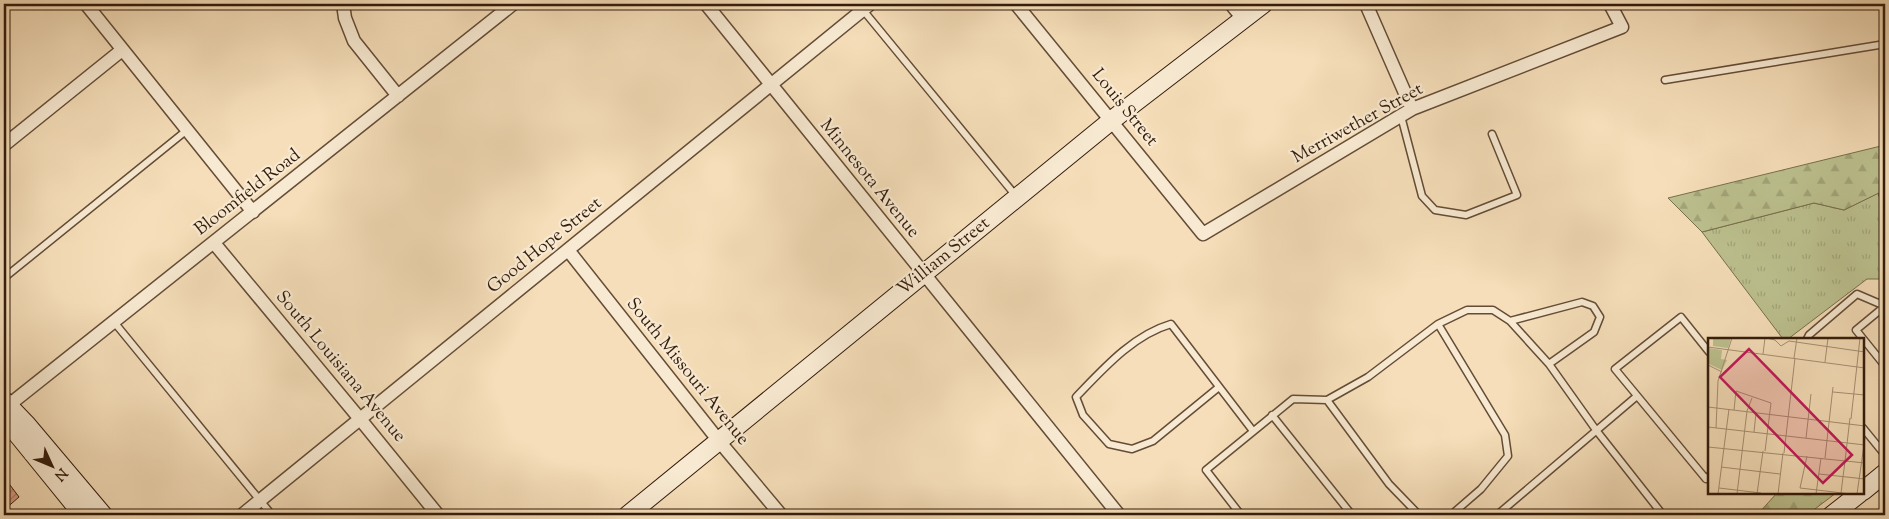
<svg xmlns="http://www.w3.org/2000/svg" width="1889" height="519" viewBox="0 0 1889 519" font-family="'Sorts Mill Goudy',serif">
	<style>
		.grass { fill: url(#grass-tufts); stroke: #786e4d }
		.forest { fill: url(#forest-firs); stroke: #786e4d }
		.building { fill: url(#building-hatch); stroke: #331b0b }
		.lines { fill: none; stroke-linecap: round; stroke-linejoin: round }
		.lane-casing { stroke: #644c36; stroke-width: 9 }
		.street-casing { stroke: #644c36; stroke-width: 15 }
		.secondary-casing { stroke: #331b0b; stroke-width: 20 }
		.lane { stroke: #f8ead2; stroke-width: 6 }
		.street { stroke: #f8ead2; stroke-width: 12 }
		.secondary { stroke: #f8ead2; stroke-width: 18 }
		.labels { text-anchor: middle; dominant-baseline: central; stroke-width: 4.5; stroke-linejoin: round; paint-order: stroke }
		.street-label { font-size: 18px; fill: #331b0b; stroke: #f8ead2 }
		.inset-road { fill: none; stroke: #a79073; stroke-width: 1 }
		.view { fill: #c2185b; fill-opacity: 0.15; stroke: #c2185b; stroke-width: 2.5 }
		.inset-edge { fill: none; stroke: #331b0b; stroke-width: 2.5 }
	</style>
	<defs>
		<pattern id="grass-tufts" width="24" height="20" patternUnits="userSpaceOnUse" patternTransform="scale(1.25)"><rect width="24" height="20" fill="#bcc18f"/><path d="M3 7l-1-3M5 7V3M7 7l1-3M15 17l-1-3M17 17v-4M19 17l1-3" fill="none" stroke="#a2a57a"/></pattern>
		<pattern id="forest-firs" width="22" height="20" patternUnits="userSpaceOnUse" patternTransform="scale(1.25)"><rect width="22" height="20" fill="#bcc18f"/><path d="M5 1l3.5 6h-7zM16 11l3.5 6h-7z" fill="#a2a57a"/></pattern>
		<pattern id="building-hatch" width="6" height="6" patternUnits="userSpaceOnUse" patternTransform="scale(1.25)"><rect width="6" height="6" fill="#da9d84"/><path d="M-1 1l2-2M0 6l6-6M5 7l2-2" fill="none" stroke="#b17f6a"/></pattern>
	</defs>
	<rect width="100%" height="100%" fill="#f5deb9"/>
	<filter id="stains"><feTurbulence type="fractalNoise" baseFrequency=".004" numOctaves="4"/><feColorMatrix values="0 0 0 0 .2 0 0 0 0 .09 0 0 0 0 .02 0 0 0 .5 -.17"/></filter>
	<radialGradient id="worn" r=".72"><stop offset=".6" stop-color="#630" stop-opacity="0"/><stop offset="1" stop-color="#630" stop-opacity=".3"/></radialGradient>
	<path class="grass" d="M1878,193L1885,214V279H1867L1788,339H1783L1702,232L1814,203L1844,210Z"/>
	<path class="forest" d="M1885,145V190L1844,210L1814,203L1702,232L1668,198Z
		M1777,493H1836L1807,515H1757Z"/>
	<path class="building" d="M4,477L19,497L4,510Z"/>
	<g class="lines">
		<g class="lane-casing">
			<path id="lane" d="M4,7L8,4
				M863,10L1016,196
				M1665,80L1885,44
				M1401,116L1422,196L1435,210L1466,215L1517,195L1492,134
				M4,278L187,130
				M1885,306L1856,330L1885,366
				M1510,321L1582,302L1593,306L1600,317L1594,332L1549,364
				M114,322L272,515
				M1438,324L1505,435L1508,456L1481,489L1451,515
				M1807,339L1809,335L1857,294L1885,306
				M1709,352L1681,317L1615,369L1706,479L1709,476
				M1219,387L1153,441L1132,449L1109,444L1083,415L1076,397C1103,369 1133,335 1171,324L1253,431
				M1272,415L1352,515
				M1863,428L1885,455
				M1241,515L1206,470L1293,399L1327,400
				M1419,515L1389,484L1327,400L1368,377L1438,324L1467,310H1493L1510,321L1549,364L1596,430L1663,515
				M1497,515L1637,396"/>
		</g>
		<g class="street-casing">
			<path id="street" d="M86,4L253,212
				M343,4L345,18L354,41L398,96
				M706,4L1119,515
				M1016,4L1203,234L1412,109L1622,27L1610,4
				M1231,4L1243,19
				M1366,4L1412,109
				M4,145L122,50
				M214,243L360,419L438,515
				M568,250L719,441L781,515
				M4,409L513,4
				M242,515L870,4"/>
		</g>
		<g class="secondary-casing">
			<path id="secondary" d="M4,401L27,425L103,515
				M9,409L18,435L83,515
				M1863,491L1885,473
				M628,515L1112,120L1263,4
				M1832,515L1860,493"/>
		</g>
		<use href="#lane" class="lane"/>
		<use href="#street" class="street"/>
		<use href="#secondary" class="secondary"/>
	</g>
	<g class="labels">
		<g class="street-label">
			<text transform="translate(1124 108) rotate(51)">Louis Street</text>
			<text transform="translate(1358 124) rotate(-29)">Merriwether Street</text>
			<text transform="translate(869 179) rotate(51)">Minnesota Avenue</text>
			<text transform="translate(248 193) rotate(-38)">Bloomfield Road</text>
			<text transform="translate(545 246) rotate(-39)">Good Hope Street</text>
			<text transform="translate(944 257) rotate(-39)">William Street</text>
			<text transform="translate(340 367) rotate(50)">South Louisiana Avenue</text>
			<text transform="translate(687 372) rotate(51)">South Missouri Avenue</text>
		</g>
	</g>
	<g transform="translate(1708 338)">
		<rect width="156" height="156" fill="#f5deb9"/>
		<path d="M5,0H23L20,10L5,8ZM1,10L14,12L13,21L19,22L14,32L1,26Z" fill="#bcc18f"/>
		<path class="inset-road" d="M58,0L67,2L73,8L81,3L157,14M0,9L157,30M55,16L57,0M86,20L89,0M117,24L120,0M0,27L14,34M125,54L157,57M0,69L157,88M26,72L28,53L63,65L57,113M143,81L152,0M8,90L10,43L24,0M46,94L48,75M98,100L103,56M0,107V89L157,107M0,109L157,125M76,115L87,20M99,118L92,150L143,156M117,120L125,49M137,123L142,80M13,129L72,136M111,136L157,141M11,150L53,155M133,155L137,123M10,156L21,71M29,156L39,73L44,60M49,156L55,113M70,156L75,115M108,156L113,120M149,156L157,100"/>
		<path class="view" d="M41,11L144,117L115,145L12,39Z"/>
		<rect width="156" height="156" class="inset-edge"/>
	</g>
	<rect width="1889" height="519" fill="none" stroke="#f5deb9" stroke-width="20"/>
	<rect x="5" y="5" width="1879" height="509" fill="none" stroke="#331b0b" stroke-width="2.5"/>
	<rect x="10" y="10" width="1869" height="499" fill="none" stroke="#331b0b"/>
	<g transform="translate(52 466) rotate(134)" stroke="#f8ead2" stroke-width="4" paint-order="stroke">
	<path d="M0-4L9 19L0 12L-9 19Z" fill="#331b0b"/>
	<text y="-8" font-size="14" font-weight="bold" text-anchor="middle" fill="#331b0b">N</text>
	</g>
	<rect width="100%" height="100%" filter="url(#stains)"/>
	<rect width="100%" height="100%" fill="url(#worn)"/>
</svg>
